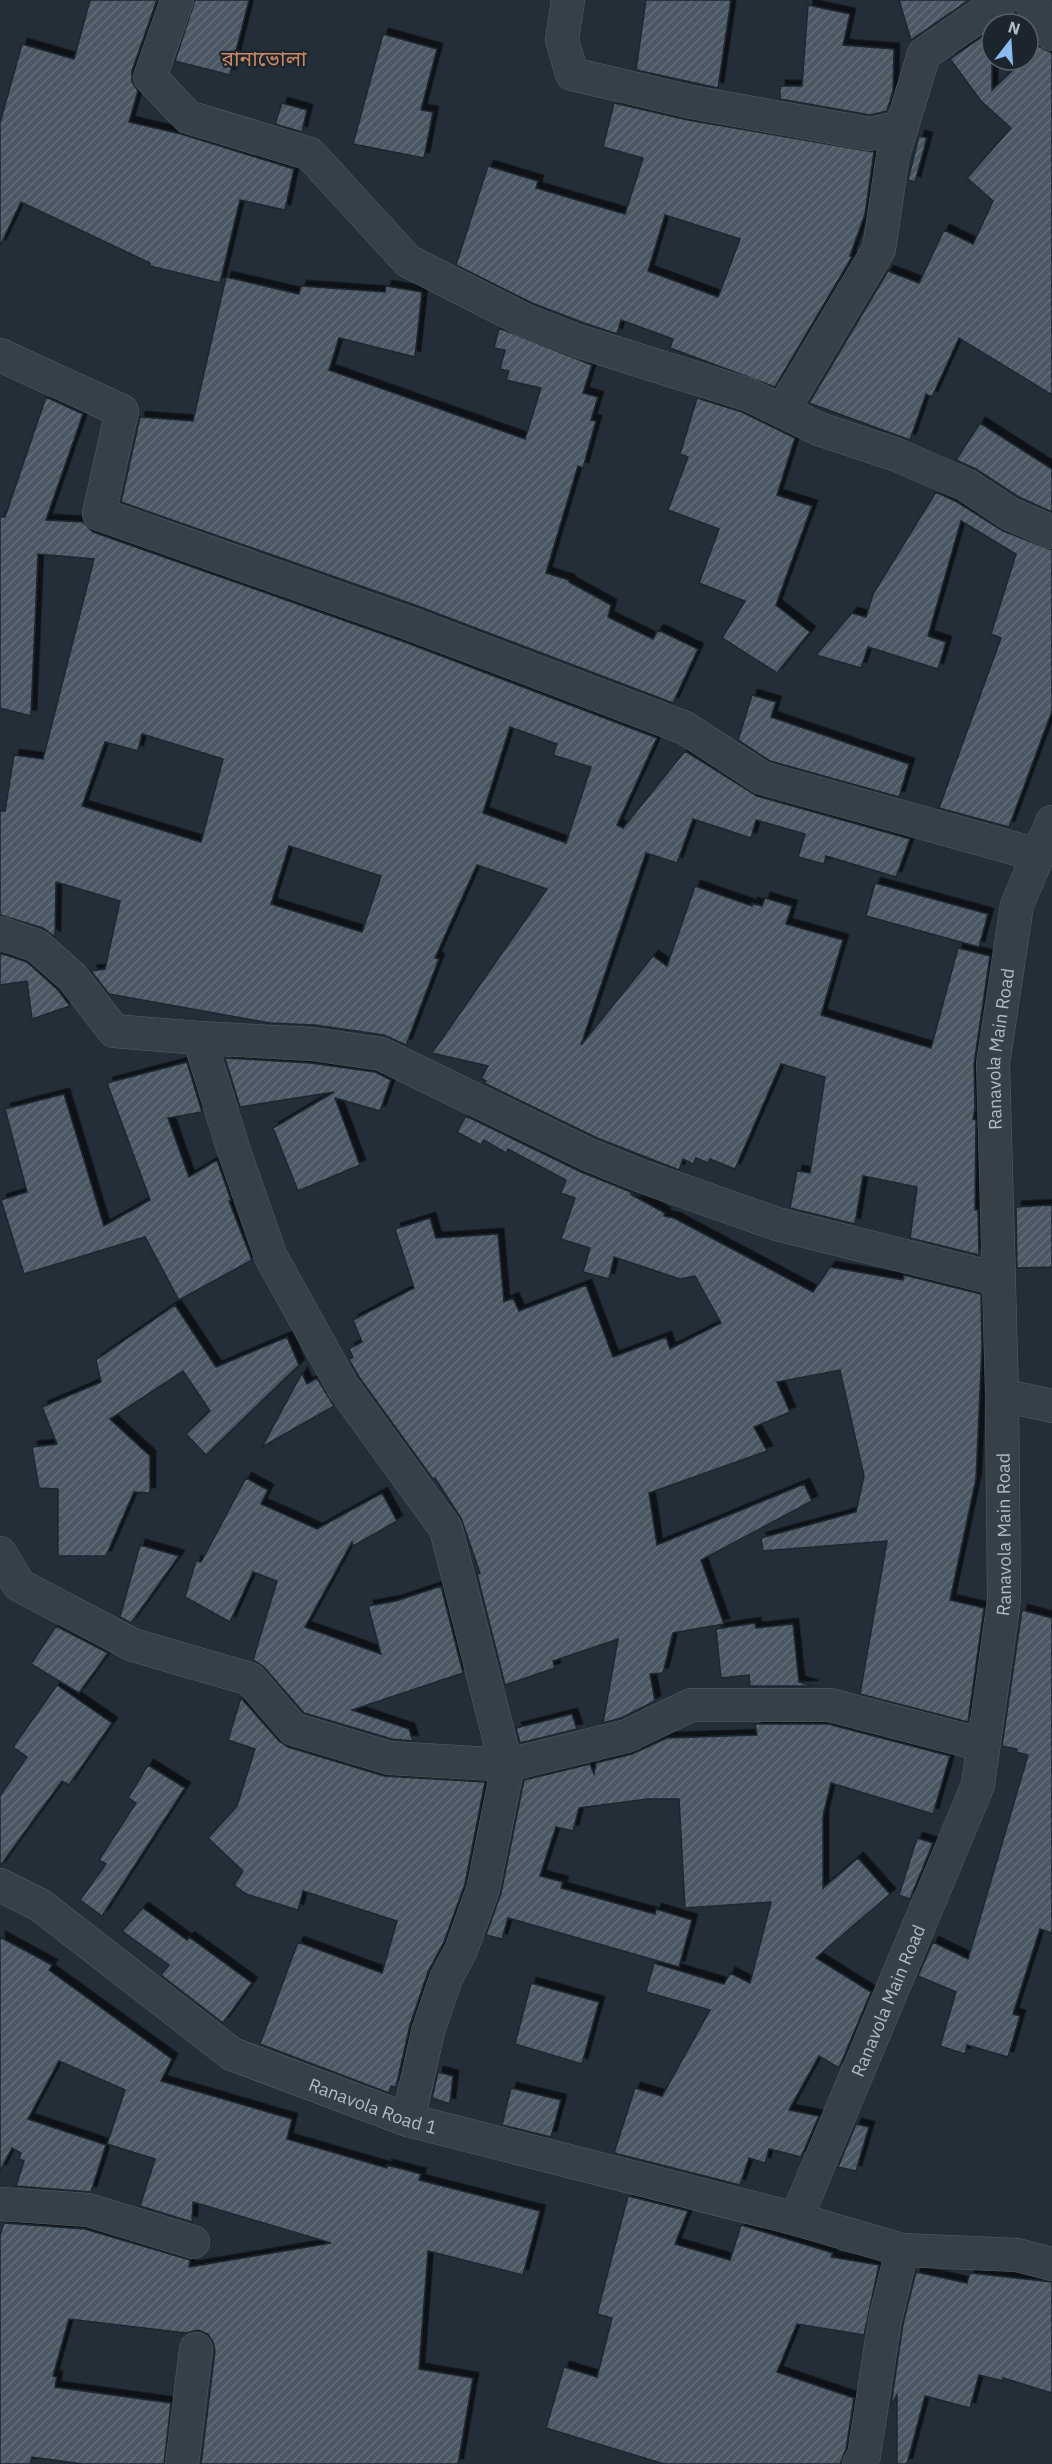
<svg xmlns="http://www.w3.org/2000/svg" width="1052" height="2464" viewBox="0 0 1052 2464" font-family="'IBM Plex Sans','Noto Sans Bengali',sans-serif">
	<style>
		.building { fill: url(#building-hatch); stroke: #1d272f; stroke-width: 1.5; fill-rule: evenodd; filter: url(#shadow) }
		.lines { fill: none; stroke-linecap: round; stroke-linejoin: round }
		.minor-casing { stroke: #545e66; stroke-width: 34 }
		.minor { stroke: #364049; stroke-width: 33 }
		.labels { text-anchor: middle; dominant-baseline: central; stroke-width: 4.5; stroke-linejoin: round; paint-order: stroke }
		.street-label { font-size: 18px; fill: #b1bbc5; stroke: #1c252d }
		.quarter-label { font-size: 21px; fill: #cd8764; stroke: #1c252d }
	</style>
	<defs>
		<pattern id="building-hatch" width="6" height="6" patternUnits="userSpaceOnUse" patternTransform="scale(1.5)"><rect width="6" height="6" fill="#4b5864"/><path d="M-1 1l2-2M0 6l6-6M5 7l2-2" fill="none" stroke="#636e79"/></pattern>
		<filter id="shadow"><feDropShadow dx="5.5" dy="-5.5" stdDeviation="0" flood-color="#0009"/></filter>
	</defs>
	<rect width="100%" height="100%" fill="#232e38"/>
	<path class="building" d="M90,0H157L132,71V82L138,91L129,122L181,134L294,169L285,210L240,200L220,283L150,266V263L21,202L0,246V123L22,44L74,59Z
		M195,0H249L230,75L175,61Z
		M646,0H731L718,88L636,70Z
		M899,0H969L911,40Z
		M808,5L850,14L843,45L894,49L893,91L887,111L870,115L780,99V86H802Z
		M992,30V90L1023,60H1028V55L1038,46L1052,53V395L959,338L932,397L926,394L910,440L809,403L888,271L919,283L944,230L973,244L993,201L967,178L1011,128L981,101L950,59Z
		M383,34L437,49L421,110L433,112L424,158L353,144Z
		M282,103L307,110L302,132L275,124Z
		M614,103L688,120L874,152L865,214L850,256L852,257L775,387L670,348L673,339L621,320L617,334L584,323L532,303L456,265L488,166L538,181L536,188L625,214L643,158L603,147ZM665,215L740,239L718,297L648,271Z
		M919,136L927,138L915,182L908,180Z
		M226,277L299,294L301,286L385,292L386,286L422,292L415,357L339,338L329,370L525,439L541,388L506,380L509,371L500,369L505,350L494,348L499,328L592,365L583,393L598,397L591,420L596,421L583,468L578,466L546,573L569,580V582L611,605L608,617L653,639L658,630L698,649L673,703L415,605L121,502L140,417L193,421Z
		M46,397L83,414L46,520L83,522L93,532L402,641L657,738L617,825L623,828L685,751L757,796L910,839L896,877L826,856L824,864L798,857L805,834L756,820L751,838L693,819L677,863L646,853L581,1045L653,956L667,966L695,886L752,906V903L762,906L765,898L792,906L786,924L843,940L821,1015L931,1048L958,948L990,956L974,1064L975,1109L973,1119L976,1120L975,1210H978L979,1255L910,1238L917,1187L863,1176L855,1224L790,1208L797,1171L810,1173L825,1077L781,1064L735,1169L710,1159L708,1163L696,1158L693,1164L683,1159L679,1170L597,1138L484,1083L486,1081L481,1078L488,1066L432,1053L547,889L477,865L435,958L439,959L406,1045L384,1035L315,1025L270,1023L109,994L91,971L105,969L120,901L56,882L55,937L43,928L0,915V811H5L14,755L43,759L94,559L38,554L31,716L0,708V517H5ZM510,727L557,744L553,755L591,767L566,843L483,813ZM142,734L223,759L201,842L82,806L105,742L138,751ZM289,846L381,876L362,932L271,904Z
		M697,398L742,412L795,438L777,495L812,506L776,605L810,632L777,673L722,638L745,601L699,583L719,529L668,510L688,457L680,454Z
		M980,423L1052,469V512L1019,497L976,469L956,460Z
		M936,492L957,502L1003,531L1052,550V711L1009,827L939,808L1001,638L991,634L1016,554L961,521L928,636L946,642L938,669L868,647L861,668L816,655L852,613L866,617L873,594Z
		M752,695L776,702L771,717L909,764L899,797L770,761L738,740Z
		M875,883L988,914L979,947L866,916Z
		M0,953L27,962L58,990L70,1006L32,1019L27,981L0,985Z
		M225,1058L310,1063L375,1072L391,1080L380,1111L335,1098L360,1165L298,1191L273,1128L334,1092L240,1107Z
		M187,1062L202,1112L168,1118L189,1177L217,1160L231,1200L229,1201L252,1260L179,1300L145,1237L24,1274L1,1200L27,1192L5,1109L64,1094L104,1226L150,1200L107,1083Z
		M466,1116L581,1172L641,1196L630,1194L665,1213L664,1216L674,1218L813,1292L830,1267L903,1280L904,1275L981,1294L982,1346L976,1479L950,1600L984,1608L968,1722L860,1694L887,1541L763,1551L761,1538L856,1512L864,1476L840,1370L777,1382L790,1412L754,1427L767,1451L649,1493L657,1545L804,1484L812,1501L701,1560L724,1624L673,1633L663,1673L650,1674L655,1701L621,1718L603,1723L618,1639L553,1661L555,1668L505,1685L477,1574L480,1573L461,1518L435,1478L433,1479L359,1377L349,1360L353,1357L349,1349L362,1342L353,1320L414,1288L395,1229L430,1218L436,1238L498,1234L504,1302L513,1298L519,1311L586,1285L613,1357L666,1337L670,1349L721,1323L695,1276L680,1279L614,1257L609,1279L583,1272L590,1248L561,1239L575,1198L561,1193L566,1180L508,1149L506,1153L484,1140L481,1145L457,1132Z
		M1052,1205V1267L1017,1268L1016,1207Z
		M175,1305L216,1367L287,1337L299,1365L206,1455L186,1434L210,1411L183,1371L110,1419L150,1456V1493L134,1492L106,1556H58V1489L39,1488L32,1447L57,1444L42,1407L101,1382L96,1360Z
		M302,1373L307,1384L317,1378L334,1406L262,1447Z
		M246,1478L268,1490L261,1504L317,1529L382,1493L397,1521L353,1546L352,1542L305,1627L381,1654L368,1606L396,1601L441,1586L463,1673L352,1710L409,1729L413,1741L392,1739L304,1713L264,1667L253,1660L277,1581L253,1572L230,1622L185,1597L196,1561L201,1562Z
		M140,1545L179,1556L131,1623L120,1617Z
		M1022,1610L1052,1618V1933L1040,1929L1013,2014L1020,2016L1008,2057L967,2045L965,2054L940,2046L956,1992L918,1976L933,1942L968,1959L1028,1755L1016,1752L1017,1749L1002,1746Z
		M755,1623L756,1628L793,1624L799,1682L813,1686H750L749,1675L721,1678L716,1629Z
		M56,1626L108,1653L79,1693L31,1664Z
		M57,1685L112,1723L69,1785L62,1781L0,1866V1796L27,1757L13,1747Z
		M241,1698L279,1741L288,1747L384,1776L485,1782L465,1884L444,1942L428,1972L410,2025L396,2087L391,2086L389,2093L260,2044L298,1942L382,1973L397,1921L303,1891L298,1910L246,1894L234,1885L243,1871L208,1838L237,1806L255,1749L228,1740Z
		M572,1714L577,1729L520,1743L516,1728Z
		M755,1724H828L950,1756L933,1814L831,1783L823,1816V1888L858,1858L890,1894L816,1958L871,1992L839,2068L819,2056L789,2110L819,2116L801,2157L769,2149L765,2163L749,2158L740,2185L614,2153L635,2088L662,2096L710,2010L646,1992L654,1963L724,1984L730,1973L750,1983L771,1902L685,1908L679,1799H648L579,1808L573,1831L556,1827L540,1876L563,1882L561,1888L655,1914L656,1909L692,1920L679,1967L508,1918L502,1939L486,1935L501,1893L524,1780L590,1764L594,1774L596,1763L632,1754L667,1738L757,1735Z
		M148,1765L185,1788L102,1916L80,1900L106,1864L99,1860L136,1803L128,1798Z
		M917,1838L933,1843L910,1899L899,1895Z
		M143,1908L187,1940L189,1937L252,1983L223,2023L161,1975L169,1965L122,1931Z
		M0,1937L52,1965L49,1970L172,2059L161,2081L292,2119L287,2139L387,2168V2165L421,2174L419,2180L540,2211L523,2275L428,2251L419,2369L473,2378L458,2464H201L215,2351L213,2342L208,2334L198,2330L186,2333L69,2319L53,2376L57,2377L55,2387L171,2403L164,2464H83L32,2457L30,2464H0V2235L4,2223L85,2229L190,2260L189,2267L331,2243L193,2202L192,2222L140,2206L155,2159L107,2144L125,2090L59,2061L28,2119L106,2145L91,2192L16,2186L24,2161L19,2159L21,2153L12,2148L0,2171Z
		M531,1983L599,2002L582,2064L515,2044Z
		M438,2072L453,2076L450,2104L432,2098Z
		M511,2088L561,2100L551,2137L502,2125Z
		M856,2124L869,2127L856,2171L838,2167Z
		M628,2196L688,2211L675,2244L730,2260L741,2225L833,2253L831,2257L879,2265L864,2335L797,2324L777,2372L854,2398L846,2449L840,2464H664L546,2428L564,2367L597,2377L612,2318L597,2314Z
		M916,2272L967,2283L970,2273L1052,2282V2393L1003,2378V2381L979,2375L970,2408L925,2396L907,2464H897V2395L891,2405L903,2324Z"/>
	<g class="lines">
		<g class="minor-casing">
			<g id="minor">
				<path d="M177,0L150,77L188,117L310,154L408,261L524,320L578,341L749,395L819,429L897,455L966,485L1010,514L1052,532"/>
				<path d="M568,0L562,40L572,74L691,102L870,134L902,127"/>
				<path d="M1030,0L1052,34"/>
				<path d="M0,355L122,411L99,514L408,623L685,728L762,778L1038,855"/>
				<path d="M782,411L879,249L893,155L924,54L1002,0"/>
				<path d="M0,933L37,946L72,977L114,1031L199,1038L312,1044L381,1054L589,1155L641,1176L777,1224L997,1279"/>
				<path d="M199,1038L234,1151L271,1257L343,1387L446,1529L502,1749L508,1765L483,1889L461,1950L446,1978L428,2031L408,2120"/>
				<path d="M1002,1395L1052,1406"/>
				<path d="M0,1553L19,1585L133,1645L250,1679L293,1729L389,1758L508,1765L627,1736L691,1705H830L983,1745"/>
				<path id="s1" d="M0,1885L40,1905L232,2054L408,2120L796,2219L902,2250L1017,2255L1052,2264"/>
				<path d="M0,2204L88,2210L193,2242"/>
				<path id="s2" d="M796,2219L978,1785L1004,1600L1002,1395L993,1063L1017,905L1052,822"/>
				<path d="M182,2464L196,2349"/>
				<path d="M859,2464L864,2455L885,2320L902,2250"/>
			</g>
		</g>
		<use href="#minor" class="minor"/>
	</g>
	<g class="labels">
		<g class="street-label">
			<text stroke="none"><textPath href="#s2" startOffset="1209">Ranavola Main Road</textPath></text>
			<text stroke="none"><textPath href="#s2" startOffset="723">Ranavola Main Road</textPath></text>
			<text stroke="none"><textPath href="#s2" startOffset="237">Ranavola Main Road</textPath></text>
			<text stroke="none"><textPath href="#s1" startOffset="438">Ranavola Road 1</textPath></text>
		</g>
		<g class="quarter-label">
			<text x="264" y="58">রানাভোলা</text>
		</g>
	</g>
	<g transform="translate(1010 42) rotate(17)"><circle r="28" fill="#1c252d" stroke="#58616a" stroke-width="1.5"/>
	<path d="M0-4.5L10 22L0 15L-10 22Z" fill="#8abcf1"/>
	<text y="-9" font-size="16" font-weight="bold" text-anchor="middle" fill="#b1bbc5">N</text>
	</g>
</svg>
